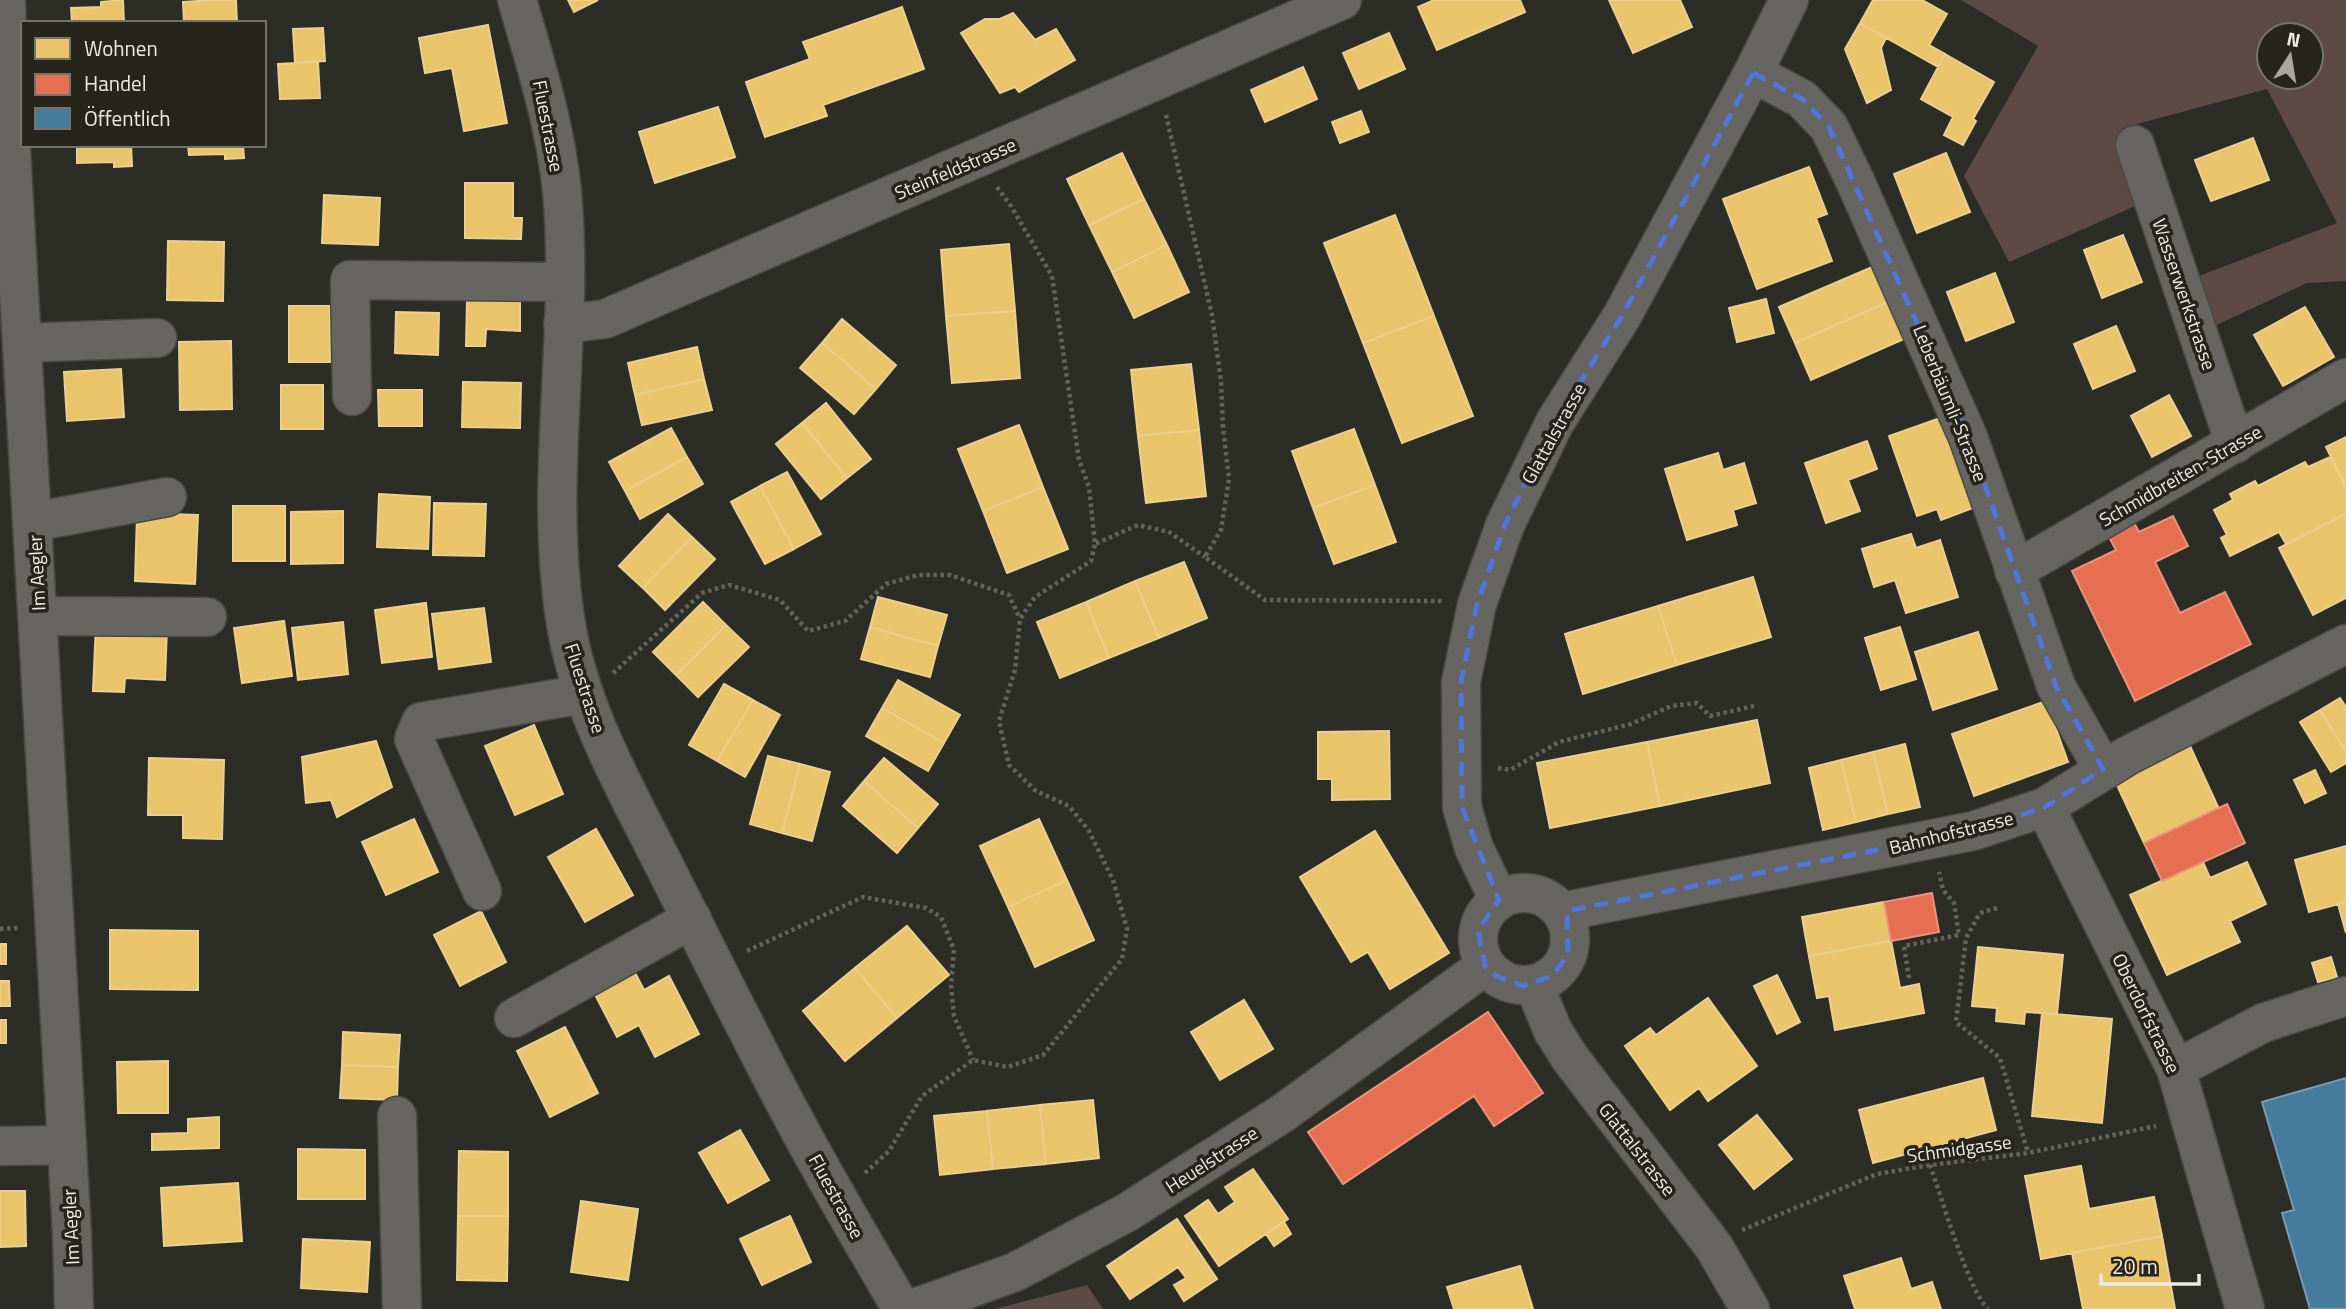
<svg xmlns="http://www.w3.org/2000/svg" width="2346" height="1309" viewBox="0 0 2346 1309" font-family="'Titillium Web',sans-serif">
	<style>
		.green { fill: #5d4a44; fill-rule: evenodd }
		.homes { fill: #e9c46a; stroke: #eacf8f; stroke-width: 2 }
		.shops { fill: #e76f51; stroke: #e8947d; stroke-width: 2 }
		.public { fill: #457b9d; stroke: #779cb2; stroke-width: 2 }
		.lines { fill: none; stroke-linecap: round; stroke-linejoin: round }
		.minor-casing { stroke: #494843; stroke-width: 41 }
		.path { stroke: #63625e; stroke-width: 4.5; stroke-dasharray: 3.5 3.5; stroke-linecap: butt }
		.minor { stroke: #666561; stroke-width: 38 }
		.marked { fill: none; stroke: #5075db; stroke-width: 5; stroke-dasharray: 14 9; stroke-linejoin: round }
		.labels { text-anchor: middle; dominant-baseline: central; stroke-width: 7; stroke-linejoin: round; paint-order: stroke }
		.street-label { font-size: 19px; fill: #ebeae4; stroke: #26241b }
	</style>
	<rect width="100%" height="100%" fill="#2d2d28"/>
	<path class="green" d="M1961,0H2346V281L2307,283L2210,328L2191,279L2337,223L2267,89L2122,128L2142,203L2009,262L1964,176L2038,46ZM2269,35H2311V77H2269Z
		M1087,1285L1103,1309H995Z"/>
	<path class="homes" d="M123,0L124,23H72L71,8L101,7V2Z
		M213,0H236L237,23H184L183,2Z
		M568,0H598L574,12Z
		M1434,0H1520L1525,12L1437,50L1418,7Z
		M1609,0H1680L1692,27L1633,53Z
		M1873,0H1922L1947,14L1929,45L1945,54L1938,67L1860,23Z
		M902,7L924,69L823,105L827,116L765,137L746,82L810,59L803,42Z
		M1013,13L1035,40L1056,29L1075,60L1019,92L1015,87L1000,93L961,33L985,19H1000Z
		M1860,23L1886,38L1881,48L1891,90L1867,103L1845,49Z
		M488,25L507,123L464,131L452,68L425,73L419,38Z
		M323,28L325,61L295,63L293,29Z
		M1389,33L1405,69L1359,89L1343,53Z
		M1945,54L1994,82L1973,119L1976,121L1963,145L1944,135L1953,117L1921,99Z
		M318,62L320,98L280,99L278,64Z
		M1303,67L1317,99L1265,122L1251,90Z
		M718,107L735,157L655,183L639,132Z
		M1361,111L1369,132L1340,143L1332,122Z
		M2253,138L2269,180L2211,201L2195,160Z
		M77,145H131L132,166L114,167V162L77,163Z
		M188,145H243L244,158L225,159V154L189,155Z
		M1122,153L1144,199L1089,225L1067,179Z
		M1946,153L1970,212L1917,233L1894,174Z
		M1809,167L1827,214L1816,218L1832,261L1757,289L1723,199Z
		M465,183H513V218H522L521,239L465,238Z
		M324,195L380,198L378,245L322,243Z
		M1144,199L1167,245L1112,272L1089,225Z
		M1395,215L1434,316L1363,343L1324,243Z
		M2123,235L2142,282L2102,298L2084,250Z
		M168,241L224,242L223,301L167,300Z
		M1009,244L1015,311L946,316L941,250Z
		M1167,245L1189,292L1134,318L1112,272Z
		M1872,267L1888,302L1795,343L1779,307Z
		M1995,273L2014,322L1966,341L1947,292Z
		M1766,299L1774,333L1737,342L1729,308Z
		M467,300L520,301V331L486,329L485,346H466Z
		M1888,302L1904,339L1811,380L1795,343Z
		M289,306H330V362H289Z
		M2305,307L2334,357L2283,386L2254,335Z
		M1015,311L1020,378L952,383L946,316Z
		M396,312L439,313L438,355L395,353Z
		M1434,316L1473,416L1402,443L1363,343Z
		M842,319L896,365L876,389L822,343Z
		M2116,326L2135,371L2093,389L2074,344Z
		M231,341L232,409L180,410L179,342Z
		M822,343L876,389L854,414L800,368Z
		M697,347L704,379L635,395L628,363Z
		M1191,364L1199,430L1138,436L1131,370Z
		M121,369L124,417L67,421L64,372Z
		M704,379L712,410L642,425L635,395Z
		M463,382L521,383L520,428L462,427Z
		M281,385H323V429H281Z
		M378,390H422V426H379Z
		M2169,395L2191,436L2152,457L2131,416Z
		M826,403L871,459L847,478L802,423Z
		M1940,418L1973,508L1941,520L1937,509L1917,516L1889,436Z
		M802,423L847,478L821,499L776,444Z
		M1019,425L1043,487L983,511L958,449Z
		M671,428L687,457L625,491L609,462Z
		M1354,429L1375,485L1313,508L1292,451Z
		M1199,430L1206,496L1146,503L1138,436Z
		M2346,437V487L2326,447Z
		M1867,441L1877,469L1848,480L1860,511L1826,523L1805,463Z
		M1718,453L1723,470L1744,463L1756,503L1733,510L1737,525L1687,540L1665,469Z
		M687,457L703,484L640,519L625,491Z
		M2330,457L2346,487V514L2286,544L2279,532L2230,556L2221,538L2227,535L2214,510L2233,500L2230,494L2255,481L2258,486L2305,462L2308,467Z
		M787,472L821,534L794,549L760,486Z
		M1375,485L1396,542L1334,564L1313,508Z
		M760,486L794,549L765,564L731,502Z
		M1043,487L1068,549L1007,573L983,511Z
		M379,494L430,497L428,549L377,547Z
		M434,503L486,504L484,556L433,555Z
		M233,506H285V561H233Z
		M343,511V563L291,564V512Z
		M137,513L198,515L195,584L135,581Z
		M668,514L692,537L643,588L619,566Z
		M2346,514V598L2313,615L2279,548Z
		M1911,534L1916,548L1940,540L1958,597L1906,613L1895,580L1874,587L1862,549Z
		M692,537L715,559L665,610L643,588Z
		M1184,562L1207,618L1159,638L1135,581Z
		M1753,577L1771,637L1677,665L1658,606Z
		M1135,581L1159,638L1109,658L1086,602Z
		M878,597L947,615L938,646L870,627Z
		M703,602L726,625L676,675L653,652Z
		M1086,602L1109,658L1060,678L1037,622Z
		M426,603L432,657L382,663L375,610Z
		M1658,606L1677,665L1583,694L1565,634Z
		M484,608L491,662L439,669L432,614Z
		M284,621L292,676L242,683L234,628Z
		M343,622L348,674L298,680L292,628Z
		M96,624L167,627L165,680L125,678L124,692L93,691Z
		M726,625L749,647L698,697L676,675Z
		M870,627L938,646L930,677L861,659Z
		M1900,627L1916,679L1881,690L1865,638Z
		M1978,632L1997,689L1933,710L1915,652Z
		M898,680L960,715L944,743L882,708Z
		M724,684L753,700L717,761L689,745Z
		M2340,698L2346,707V752L2320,710Z
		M753,700L780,715L745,777L717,761Z
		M2046,701L2068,762L1974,796L1952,734Z
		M882,708L944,743L928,771L866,736Z
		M2320,710L2346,752V763L2331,772L2300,722Z
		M1757,720L1770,783L1660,806L1647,742Z
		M534,725L563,794L515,815L485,746Z
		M1389,731L1390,799L1332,800V779H1318V732Z
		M376,741L392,787L337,817L331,800L306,803L302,757Z
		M1647,742L1660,806L1550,828L1537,763Z
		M1905,744L1920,807L1888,814L1873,752Z
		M2190,746L2219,809L2144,843L2115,781Z
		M1873,752L1888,814L1856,822L1841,760Z
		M768,756L800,764L782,833L750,824Z
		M149,758L224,760L222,839L183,838V815H148Z
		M884,758L938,804L918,828L864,781Z
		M1841,760L1856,822L1823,830L1809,768Z
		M800,764L830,772L812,841L782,833Z
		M2315,770L2326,793L2305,803L2294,780Z
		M864,781L918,828L897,853L843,806Z
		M414,819L438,872L386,895L362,842Z
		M1039,819L1067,880L1008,907L980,846Z
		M596,829L633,895L585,922L548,857Z
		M1375,831L1449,953L1390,989L1368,952L1351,962L1300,877Z
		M2346,846V902L2309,912L2295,860Z
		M2203,862L2210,878L2247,862L2266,904L2230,921L2240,942L2167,975L2130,895Z
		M1067,880L1094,940L1035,967L1008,907Z
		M1884,902L1891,941L1809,956L1802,917Z
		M2346,902V933L2338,904Z
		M481,911L506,962L460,986L434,935Z
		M907,926L949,975L897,1018L855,968Z
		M110,930L198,931V990L110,989Z
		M1891,941L1900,988L1919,984L1924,1013L1835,1030L1829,996L1817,998L1809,956Z
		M0,944H6V964H0Z
		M1978,947L2063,955L2057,1014L2025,1012L2024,1024L1996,1021L1997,1008L1972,1006Z
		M2331,957L2337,977L2318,982L2312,963Z
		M630,963L644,990L669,976L699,1034L655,1057L639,1025L617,1037L589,983Z
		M855,968L897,1018L845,1061L803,1011Z
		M1777,975L1800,1022L1777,1034L1754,986Z
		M0,981H9L10,1006H0Z
		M1708,998L1757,1066L1708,1101L1699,1088L1670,1110L1625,1046L1650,1028L1656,1035Z
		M1244,1000L1273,1049L1220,1080L1191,1032Z
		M2042,1013L2112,1019L2102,1123L2032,1116Z
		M0,1020H6V1043H0Z
		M565,1027L598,1093L550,1117L517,1051Z
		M343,1032L400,1035L398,1067L342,1065Z
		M168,1061V1113H118L117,1062Z
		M342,1065L398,1067L397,1100L340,1098Z
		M1983,1078L1996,1130L1873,1163L1859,1110Z
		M1093,1100L1099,1158L1046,1164L1040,1105Z
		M1040,1105L1046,1164L993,1169L987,1111Z
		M987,1111L993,1169L940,1175L934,1116Z
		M1757,1115L1792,1159L1754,1189L1719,1145Z
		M219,1117V1148L152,1150V1134L188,1133V1119Z
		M740,1130L769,1180L728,1203L699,1153Z
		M298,1149L365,1150V1199H298Z
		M459,1151L508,1152V1216H458Z
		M2081,1166L2089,1209L2154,1197L2162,1236L2041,1259L2025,1176Z
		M1253,1169L1288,1219L1219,1266L1185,1216L1208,1200L1218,1214L1235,1202L1225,1187Z
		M238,1183L242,1241L164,1246L161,1188Z
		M0,1191H25L26,1246L0,1247Z
		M581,1201L638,1209L628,1280L571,1272Z
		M458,1216H508L507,1281L457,1280Z
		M790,1216L811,1262L762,1285L740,1239Z
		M1177,1219L1217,1279L1184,1301L1174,1285L1186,1278L1178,1267L1130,1299L1107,1266Z
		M1284,1222L1291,1234L1274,1246L1266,1234Z
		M2162,1236L2175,1309H2083L2072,1253Z
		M303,1239L370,1242L367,1292L301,1288Z
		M1901,1258L1911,1289L1932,1282L1941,1309H1855L1844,1276Z
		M1520,1266L1533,1309H1454L1447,1287Z"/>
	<path class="shops" d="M2130,515L2139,532L2173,516L2188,546L2155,562L2180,613L2225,592L2251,644L2135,701L2072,571L2116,550L2104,528Z
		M2227,804L2245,843L2162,881L2144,843Z
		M1932,893L1939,932L1891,941L1884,902Z
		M1488,1012L1543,1093L1494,1126L1474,1096L1343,1184L1308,1132Z"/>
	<path class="public" d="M2346,1078V1309H2310L2282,1213L2294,1210L2262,1102Z"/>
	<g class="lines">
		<g class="minor-casing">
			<path id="minor" d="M6,0L8,96L72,1235L74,1309
				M517,0C538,72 561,143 564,219C571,351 545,486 565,618C579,713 631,798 673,883C712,960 750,1037 791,1114C826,1180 864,1244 902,1309
				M1753,73L1802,99L1829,127L1856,183L1968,437L2056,686L2103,769
				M2135,145L2235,444
				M563,324L605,319L1342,0
				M22,343L157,338
				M352,396L350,280L565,282
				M33,522L167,497
				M2014,571L2346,378
				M38,616L207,617
				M2045,807L2176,1069L2245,1309
				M482,891L414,739L421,722L584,694
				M1478 939a46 46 0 1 1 92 0a46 46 0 1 1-92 0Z
				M1499,900L1474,848L1462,807L1461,682L1477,604L1505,525L1555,422L1622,316L1753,73L1789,0
				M1561,912L1973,831L2045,807L2127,756L2346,644
				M1534,985L1553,1031L1570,1058L1714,1247L1750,1309
				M514,1018L692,919
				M2176,1069L2263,1023L2346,996
				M397,1116L402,1309
				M0,1146L66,1145
				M912,1309L1015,1272L1126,1213L1283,1113L1485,966"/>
		</g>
		<path class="path" d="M1166,115L1212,315L1221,381L1223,428L1229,479L1221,530L1205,557L1265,600L1442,601
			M997,187L1011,206L1052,276L1079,460L1089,487L1095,544L1138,525L1169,532L1205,557
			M613,673L702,593L729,585L780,600L808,631L845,621L886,584L918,575H950L1009,595L1020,619
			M1498,768L1510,770L1559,742L1631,724L1671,706L1697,703L1710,716L1758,705
			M1997,908L1980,913L1966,938L1956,1022L2000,1058L2028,1153
			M0,929L18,928
			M747,951L863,897L926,908L941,917L954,950L951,986L954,1016L973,1060
			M1909,978L1904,946L1959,935L1954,903L1943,890L1939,872
			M1930,1165C1941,1195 1968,1290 1988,1309
			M865,1173L889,1151L922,1096L973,1060L1008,1067L1043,1055L1122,959L1127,929L1113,880L1089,831L1069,806L1036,791L1009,765L999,721L1015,670L1020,619L1035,597L1091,561L1095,544
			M1742,1230L1877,1174L1930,1165L2028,1153L2156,1126"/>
		<use href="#minor" class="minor"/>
	</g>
	<path class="marked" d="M1753,73L1802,99L1829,127L1968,437L2056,686L2103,769L2045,807L1973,831L1567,911L1568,955L1552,976L1523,986L1496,976L1485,966L1478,930L1499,900L1462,807L1461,682L1477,604L1505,525L1555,422L1622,316Z"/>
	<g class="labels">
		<g class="street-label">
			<text transform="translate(549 126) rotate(79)">Fluestrasse</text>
			<text transform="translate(955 168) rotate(-23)">Steinfeldstrasse</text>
			<text transform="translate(2185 294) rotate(71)">Wasserwerkstrasse</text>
			<text transform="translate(1951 403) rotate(68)">Leberbäumli-Strasse</text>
			<text transform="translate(1553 433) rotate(-61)">Glattalstrasse</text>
			<text transform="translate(2180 475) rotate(-30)">Schmidbreiten-Strasse</text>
			<text transform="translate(36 573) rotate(-93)">Im Aegler</text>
			<text transform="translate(586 688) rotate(72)">Fluestrasse</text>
			<text transform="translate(1951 832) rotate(-14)">Bahnhofstrasse</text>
			<text transform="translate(2147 1013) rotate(64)">Oberdorfstrasse</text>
			<text transform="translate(1959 1148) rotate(-8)">Schmidgasse</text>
			<text transform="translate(1638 1149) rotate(52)">Glattalstrasse</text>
			<text transform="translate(1211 1159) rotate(-33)">Heuelstrasse</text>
			<text transform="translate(837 1196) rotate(61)">Fluestrasse</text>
			<text transform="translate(70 1227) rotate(-93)">Im Aegler</text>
		</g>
	</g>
	<rect x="21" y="21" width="245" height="126" fill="#26241b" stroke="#75736b" stroke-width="2"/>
	<rect x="35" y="38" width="35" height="21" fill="#e9c46a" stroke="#75736b" stroke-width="2"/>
	<text x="84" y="56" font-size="21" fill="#ebeae4">Wohnen</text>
	<rect x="35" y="74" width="35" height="21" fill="#e76f51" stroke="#75736b" stroke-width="2"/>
	<text x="84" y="91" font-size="21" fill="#ebeae4">Handel</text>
	<rect x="35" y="108" width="35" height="21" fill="#457b9d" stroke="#75736b" stroke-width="2"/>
	<text x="84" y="126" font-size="21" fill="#ebeae4">Öffentlich</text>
	<g transform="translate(2290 56) rotate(12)"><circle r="33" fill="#26241b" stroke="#75736b" stroke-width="2"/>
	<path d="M0-5L12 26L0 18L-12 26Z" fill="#a8a8a2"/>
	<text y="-10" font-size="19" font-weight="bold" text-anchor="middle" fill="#ebeae4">N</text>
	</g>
	<path d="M2101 1274v10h98v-10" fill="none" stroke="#ebeae4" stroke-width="3.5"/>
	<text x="2112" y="1274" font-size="21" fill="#ebeae4" stroke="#26241b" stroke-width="5" paint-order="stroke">20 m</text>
</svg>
